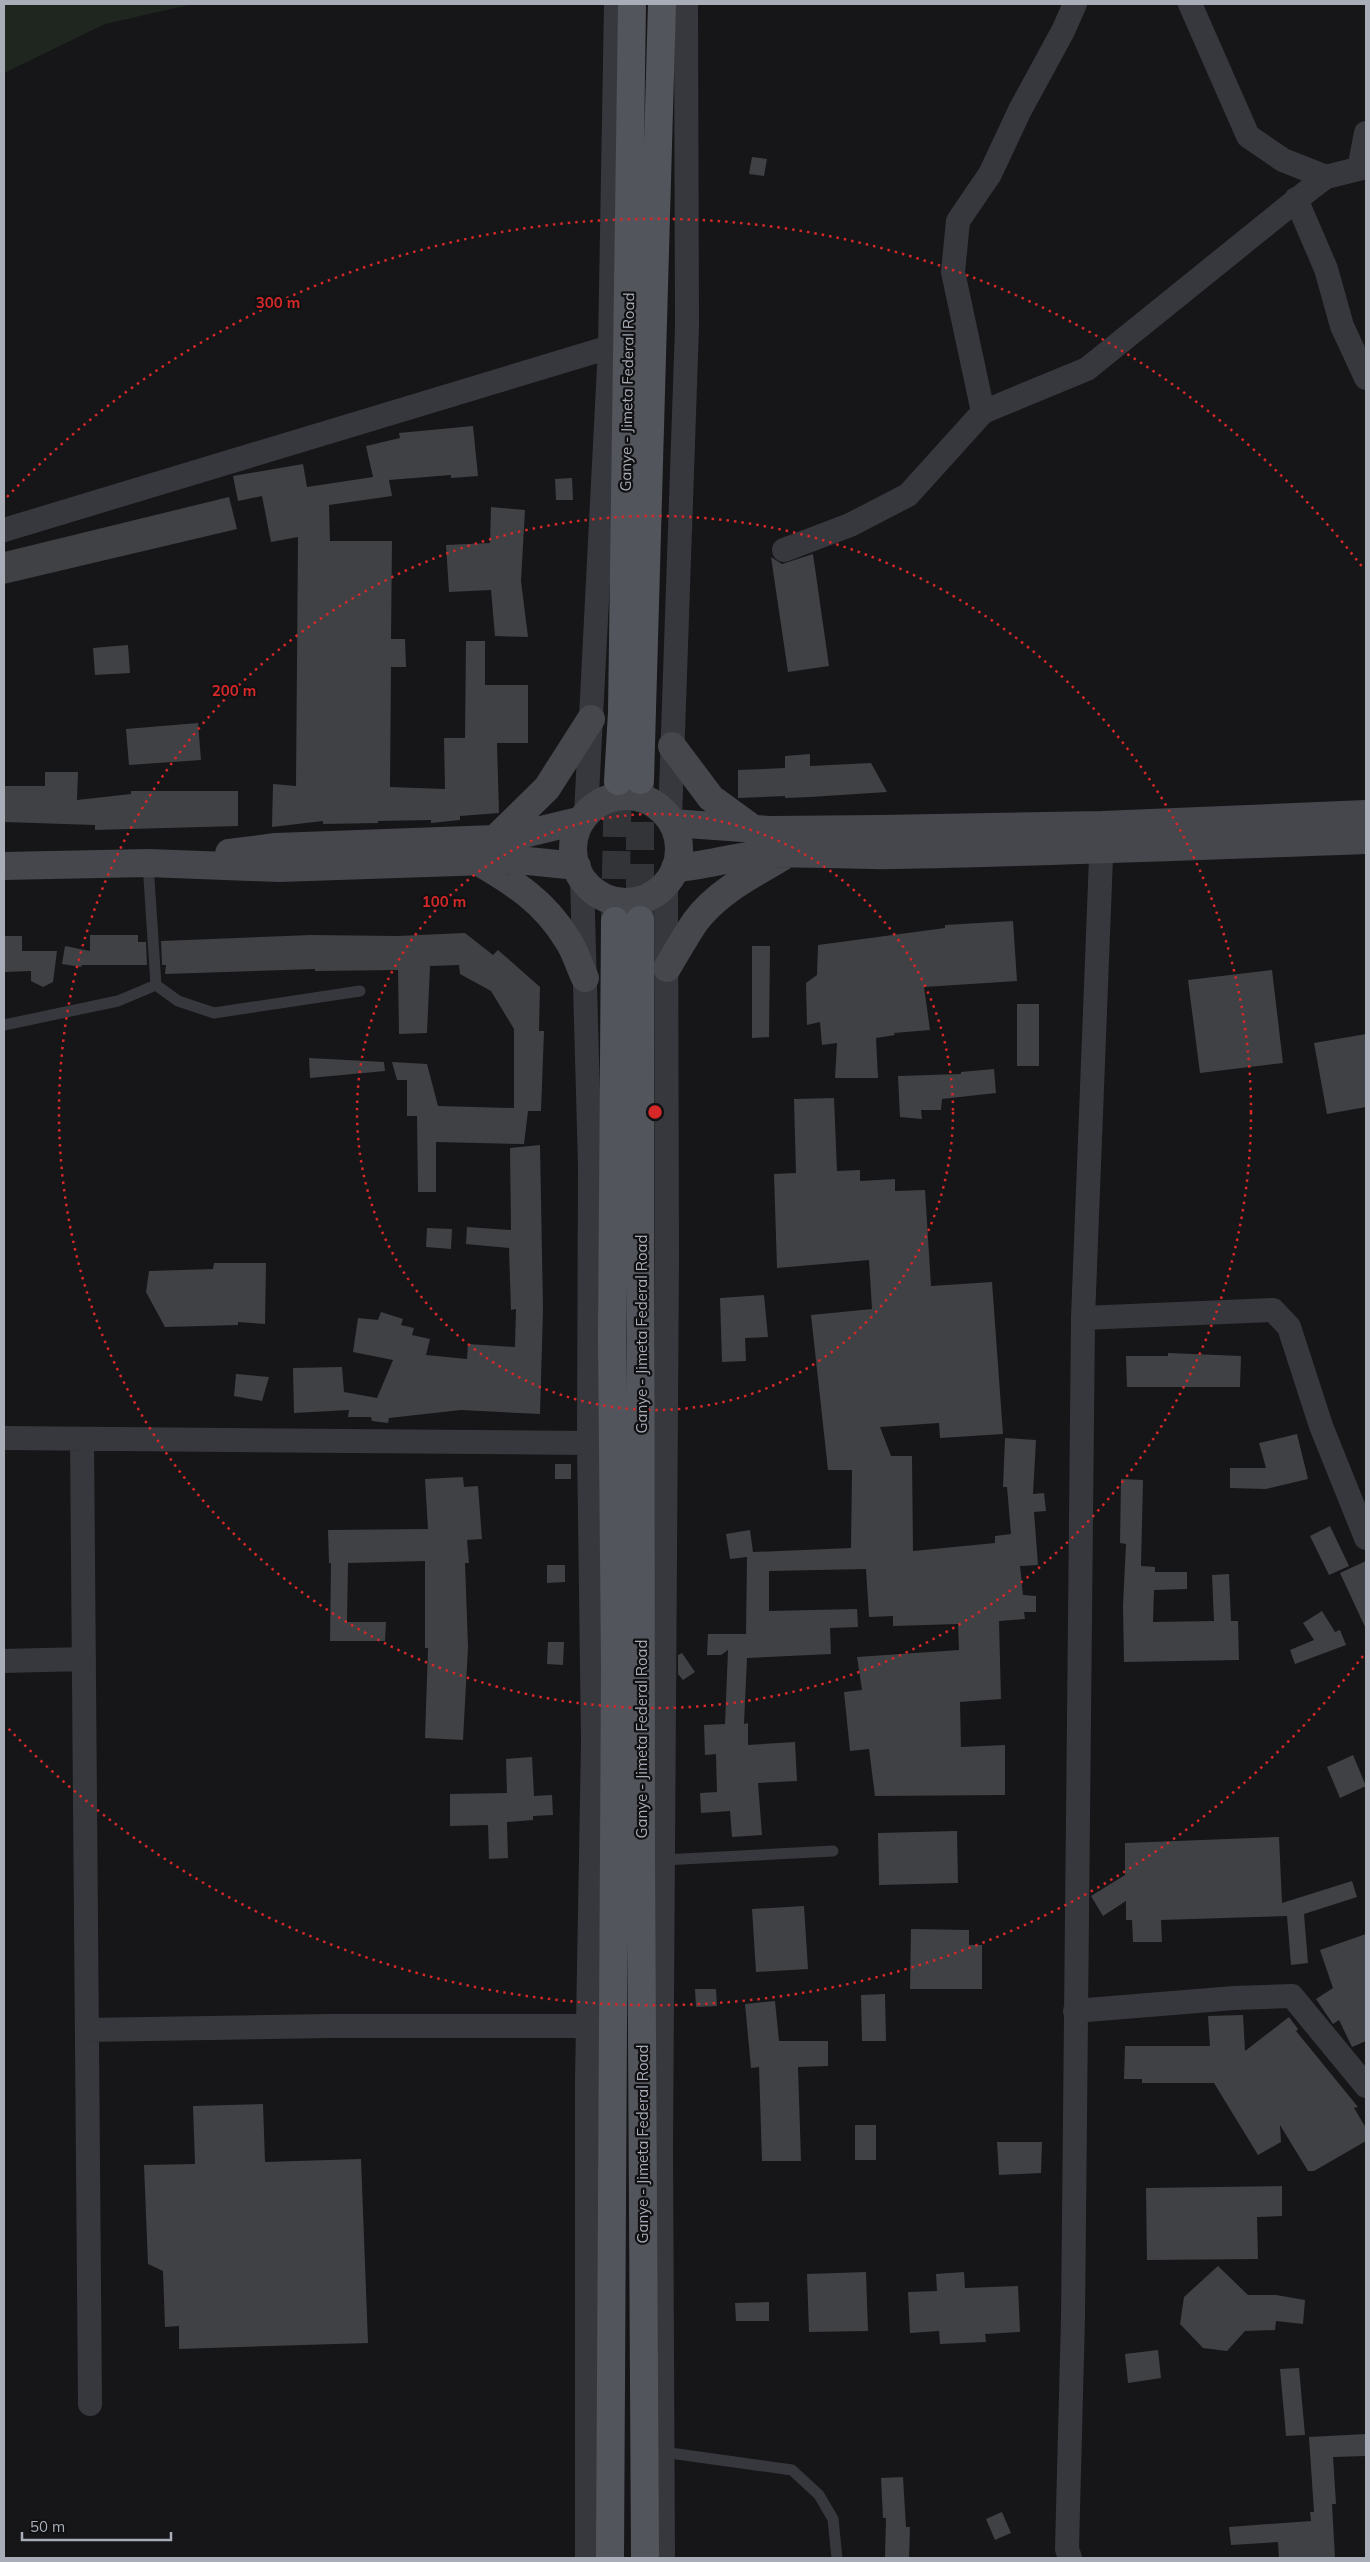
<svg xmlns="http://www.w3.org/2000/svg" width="1370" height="2562" viewBox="0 0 1370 2562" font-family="Mulish,sans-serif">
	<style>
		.green { fill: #1e261f }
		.building { fill: #404145 }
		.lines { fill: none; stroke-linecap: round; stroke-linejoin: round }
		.primary-tunnel { stroke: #333438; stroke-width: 28; stroke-dasharray: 28 14; stroke-linecap: butt }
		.service { stroke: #37383d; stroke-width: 11 }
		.minor { stroke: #37383d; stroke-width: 24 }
		.secondary { stroke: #45474d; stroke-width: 28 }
		.primary { stroke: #53555c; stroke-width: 28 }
		.ring { fill: none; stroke: #d62828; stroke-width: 2.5; stroke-dasharray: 2.5 5 }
		.labels { text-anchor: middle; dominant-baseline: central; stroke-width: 4.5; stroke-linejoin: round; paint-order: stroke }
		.street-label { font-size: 15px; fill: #a8adb8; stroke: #111113 }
		.centre { fill: #d62828; stroke: #111113; stroke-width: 2.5 }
		.ring-label { font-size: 15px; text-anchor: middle; font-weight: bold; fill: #d62828; stroke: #111113; stroke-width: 4.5; stroke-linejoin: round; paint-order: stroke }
	</style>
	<rect width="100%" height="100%" fill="#161618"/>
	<path class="green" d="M4,4H193L105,24L4,73Z"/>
	<path class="building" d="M752,157L767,159L764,176L749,174Z
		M473,426L478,476L451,478V475L389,480L392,496L329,505L330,541H392L391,639H405L406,667H391L390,787L445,789L444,738H465L466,641H485V685H528V743H497L499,813L460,816V820L431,823V820L378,821V823L323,824V821L272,827L273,784L296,786L298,537L271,542L262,496L238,501L233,476L303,464L307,487L373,477L366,446L400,438L399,433Z
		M572,478L573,500H556L555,479Z
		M229,497L237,529L4,584V552Z
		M491,507L525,510L521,581L528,637L495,636L491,590L449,592L446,545L490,543Z
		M813,554L829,666L788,672L771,557L782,564Z
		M128,645L130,673L95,675L93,648Z
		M198,723L201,760L129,765L126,729Z
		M810,754V766L871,763L887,792L810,797L785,798V796L738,798V770L785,768V756Z
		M45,772H78L77,800L131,794V791H238V826L95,830V825L4,822V786H45Z
		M1013,921L1017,981L924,987L930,1030L894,1033L895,1035L876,1038L878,1078H835L837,1043L822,1045L820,1022L807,1025L806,983L817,975L818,945L945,928V925Z
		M465,933L493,955L498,950L540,987L539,1031H544L541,1111H528L524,1144L436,1142V1192H418L417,1116H407V1080H397L392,1062L427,1064L438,1106L514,1108V1029L491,991L460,974L459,965L430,966L427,1033L399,1034L398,970L315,971V969L165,974L166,965H162L161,941L311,935L397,936Z
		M90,935H138V942H146L147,965H82L81,967L62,964L65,946L90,951Z
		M4,936H22V951H57L53,982L43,987L31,981V971L4,972Z
		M752,946H770L769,1037L752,1038Z
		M1272,970L1283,1063L1200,1073L1188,980Z
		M1017,1004H1039V1066H1017Z
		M1366,1034V1107L1327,1114L1314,1043Z
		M309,1058L384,1062L385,1071L310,1078Z
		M994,1069L996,1093L942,1099L941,1110H921L922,1119L900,1117L898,1076L961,1074V1072Z
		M834,1098L837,1171L860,1170V1181L895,1179V1191L925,1190L931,1286L992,1282L1003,1434L940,1438L939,1423L880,1427L891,1456H912L913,1551L995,1543V1536L1011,1534L1007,1487H1003L1005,1438L1036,1440L1033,1494L1044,1493L1046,1511L1034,1512L1038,1565L1020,1566L1023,1595L1036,1596V1612H1024L1025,1619L999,1621L1001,1699L960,1702L961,1747L1005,1745V1795L875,1796L869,1749L850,1751L844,1692L862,1690L857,1657L959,1650L958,1624L893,1626V1616L869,1617L866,1569L769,1571V1611L857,1609L858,1627L830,1628L831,1654L747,1658L744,1724L748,1723V1745L795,1742L797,1781L758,1783L762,1835L732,1837L730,1811L701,1813L700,1793L717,1792L716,1754L705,1755L704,1725L725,1724L728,1650L721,1655H707L708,1634H746L747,1557L730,1559L726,1534L750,1530L753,1552L851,1548L852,1470H828L811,1315L872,1309L869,1260L777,1268L774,1174L796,1173L794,1099Z
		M540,1145L543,1309L540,1414L461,1410L389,1418L388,1423L372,1421L371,1417H348L349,1410L294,1413L293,1368L342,1367L344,1392L377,1398L393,1360L353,1352L358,1318L378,1320L381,1312L403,1319L401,1325L414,1328L412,1335L430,1339L426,1355L467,1359L468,1344L515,1347L516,1309L511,1310L509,1248L466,1244L467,1227L511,1230L510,1148Z
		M427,1228L452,1229L451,1249L426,1247Z
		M214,1263H266L265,1324L238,1322V1325L165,1327L146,1292L149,1271L213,1269Z
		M764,1295L768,1337L745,1338L746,1361L722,1362L720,1298Z
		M1168,1353L1241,1356L1240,1387H1127L1126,1356H1168Z
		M236,1374L269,1377L262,1401L234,1396Z
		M1297,1434L1308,1479L1266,1489L1230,1488V1468H1266L1259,1443Z
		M555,1464H571V1479H555Z
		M463,1477L464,1487L478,1486L482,1539L467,1540L469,1563H465L468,1647L463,1740L425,1738L428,1648H425V1561L348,1563L347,1622H386L385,1641H330L331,1563H329L328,1530L428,1529L425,1479Z
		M1121,1479L1143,1480L1141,1566L1155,1567V1572H1187V1589L1154,1590L1153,1622L1214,1621L1212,1575L1229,1574L1231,1621H1238L1239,1660L1124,1662L1123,1605L1126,1544L1120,1543Z
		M1330,1526L1349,1566L1329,1575L1310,1536Z
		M1366,1561V1629L1340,1573Z
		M547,1565H565V1582L547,1583Z
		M1322,1611L1335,1632L1340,1630L1346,1645L1295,1664L1290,1650L1314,1640L1303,1623Z
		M548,1642H564L563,1665L547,1664Z
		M682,1653L695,1672L683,1680L678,1674V1655Z
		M1353,1755L1366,1786L1340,1798L1327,1767Z
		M532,1757L534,1796L552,1795L553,1815L533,1816V1820L507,1822L508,1858L489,1859L488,1825L450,1826V1794L507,1793L506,1759Z
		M957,1831L958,1883L879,1885L878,1833Z
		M1279,1837L1282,1903L1352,1881L1357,1897L1304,1914L1308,1963L1291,1965L1287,1916L1161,1920L1162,1942H1133L1132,1920H1126V1901L1103,1916L1091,1896L1125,1875V1843Z
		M804,1906L808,1969L756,1972L752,1909Z
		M911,1929L969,1930V1945H982V1989H910Z
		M1366,1934V2041L1352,2047L1339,2020L1333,2024L1316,1999L1333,1988L1320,1950Z
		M695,1989H716L717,2006L696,2007Z
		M885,1994L886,2041H862L861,1995Z
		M775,2001L779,2041H828V2066L798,2067L801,2161H762L759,2067L751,2068L745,2004Z
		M1243,2015L1245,2051L1289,2017L1298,2029L1296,2031L1358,2107L1354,2108L1366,2128V2141L1314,2171H1308L1280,2125L1281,2142L1258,2155L1214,2083H1142V2079H1124L1125,2046H1210L1208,2016Z
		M263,2104L265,2162L361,2159L368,2343L179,2349V2326L165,2327L163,2271L148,2264L144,2165L195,2164L193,2106Z
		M855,2125H876V2160H855Z
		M997,2142H1042L1041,2173L999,2175Z
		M1282,2186V2216L1257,2217L1258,2259L1147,2260L1146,2188Z
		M1218,2266L1248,2295H1276L1305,2300L1303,2324L1276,2321L1275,2330L1245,2331L1227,2351L1203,2348L1180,2324L1184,2297Z
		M866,2272L868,2331L809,2332L807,2274Z
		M964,2272L965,2288L1018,2286L1020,2332L985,2334L986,2342L940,2344L939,2331L910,2333L908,2292L937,2291L936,2274Z
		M769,2302V2321H736L735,2303Z
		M1158,2350L1161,2378L1128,2383L1125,2354Z
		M1299,2368L1305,2435L1286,2436L1280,2369Z
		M1366,2434V2456L1333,2457L1336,2504H1332L1335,2558H1279L1278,2542L1231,2545L1229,2527L1311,2521L1310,2512H1314L1309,2437Z
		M903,2477L906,2527H910L909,2558H885L886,2518H883L881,2478Z
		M1002,2512L1011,2533L995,2540L986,2519Z"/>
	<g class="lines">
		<path class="primary-tunnel" d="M640,780V920
			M615,921L618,781"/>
		<path class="service" d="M148,863L156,985L178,1001L214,1013L360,991
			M4,1025L118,1001L156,985
			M663,1860L833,1851
			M663,2452L792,2470L819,2495L833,2519L837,2558"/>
		<path class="minor" d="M1190,4L1248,136L1283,160L1326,177
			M1359,169L1366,133
			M1296,199L1326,269L1342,326L1366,378
			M983,412L953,272L958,221L990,174L1020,110L1063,31L1075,4
			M4,530L610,347
			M784,550L850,525L908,495L983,412L1087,369L1310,189L1326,177L1366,167
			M586,814L610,347L616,4
			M670,819L687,327L686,4
			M582,878L590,1165L589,1443L593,1742L587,2081V2558
			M1083,1318L1273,1310L1289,1327L1321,1426L1366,1538
			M4,1438L589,1443
			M82,1439L90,2404
			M4,1661L84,1659
			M1075,2011L1234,1998L1292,1996L1366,2086
			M87,2030L330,2026H589
			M663,2558L661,2147L667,1258L666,884
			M1070,2558L1067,2549L1073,2317L1083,1318L1102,832"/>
		<path class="secondary" d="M672,746L711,798L755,830
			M573 849a53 53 0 1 1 106 0a53 53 0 1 1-106 0Z
			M672,823L770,830L881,829L1102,825L1366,814
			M495,839L547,788L591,719
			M229,853L276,847L495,839L520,835L582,820
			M477,861C513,882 544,901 567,939C575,950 579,965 585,978
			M4,866L148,863L279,868L518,860L577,866
			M675,868C707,866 737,855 768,854C810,852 852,856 893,855C1051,852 1209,846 1366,840
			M667,968C676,953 685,937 695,922C717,892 753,874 784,856"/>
		<path class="primary" d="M640,780L662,4
			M618,781L622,712L632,4
			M640,920L641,1861L645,2558
			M610,2558L615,1668L612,1338L615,921"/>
	</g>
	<g class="ring">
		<circle cx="655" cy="1112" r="298"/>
		<circle cx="655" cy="1112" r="596"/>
		<path d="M1363 1656A893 893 0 0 1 7 1727M7 497A893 893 0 0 1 1363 568"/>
	</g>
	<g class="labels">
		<g class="street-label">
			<text transform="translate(627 392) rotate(-89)">Ganye - Jimeta Federal Road</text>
			<text transform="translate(641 1334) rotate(-90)">Ganye - Jimeta Federal Road</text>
			<text transform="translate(641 1739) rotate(-90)">Ganye - Jimeta Federal Road</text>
			<text transform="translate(642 2144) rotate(-90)">Ganye - Jimeta Federal Road</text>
		</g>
	</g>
	<circle cx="655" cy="1112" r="8" class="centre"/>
	<g class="ring-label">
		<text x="278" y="308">300 m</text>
		<text x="234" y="696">200 m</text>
		<text x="444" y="907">100 m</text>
	</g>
	<rect width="1370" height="2562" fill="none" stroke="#a8adb8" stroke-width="10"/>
	<path d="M22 2532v8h149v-8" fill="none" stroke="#a8adb8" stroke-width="2.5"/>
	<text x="30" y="2532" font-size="15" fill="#a8adb8" stroke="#111113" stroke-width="4" paint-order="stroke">50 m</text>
</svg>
